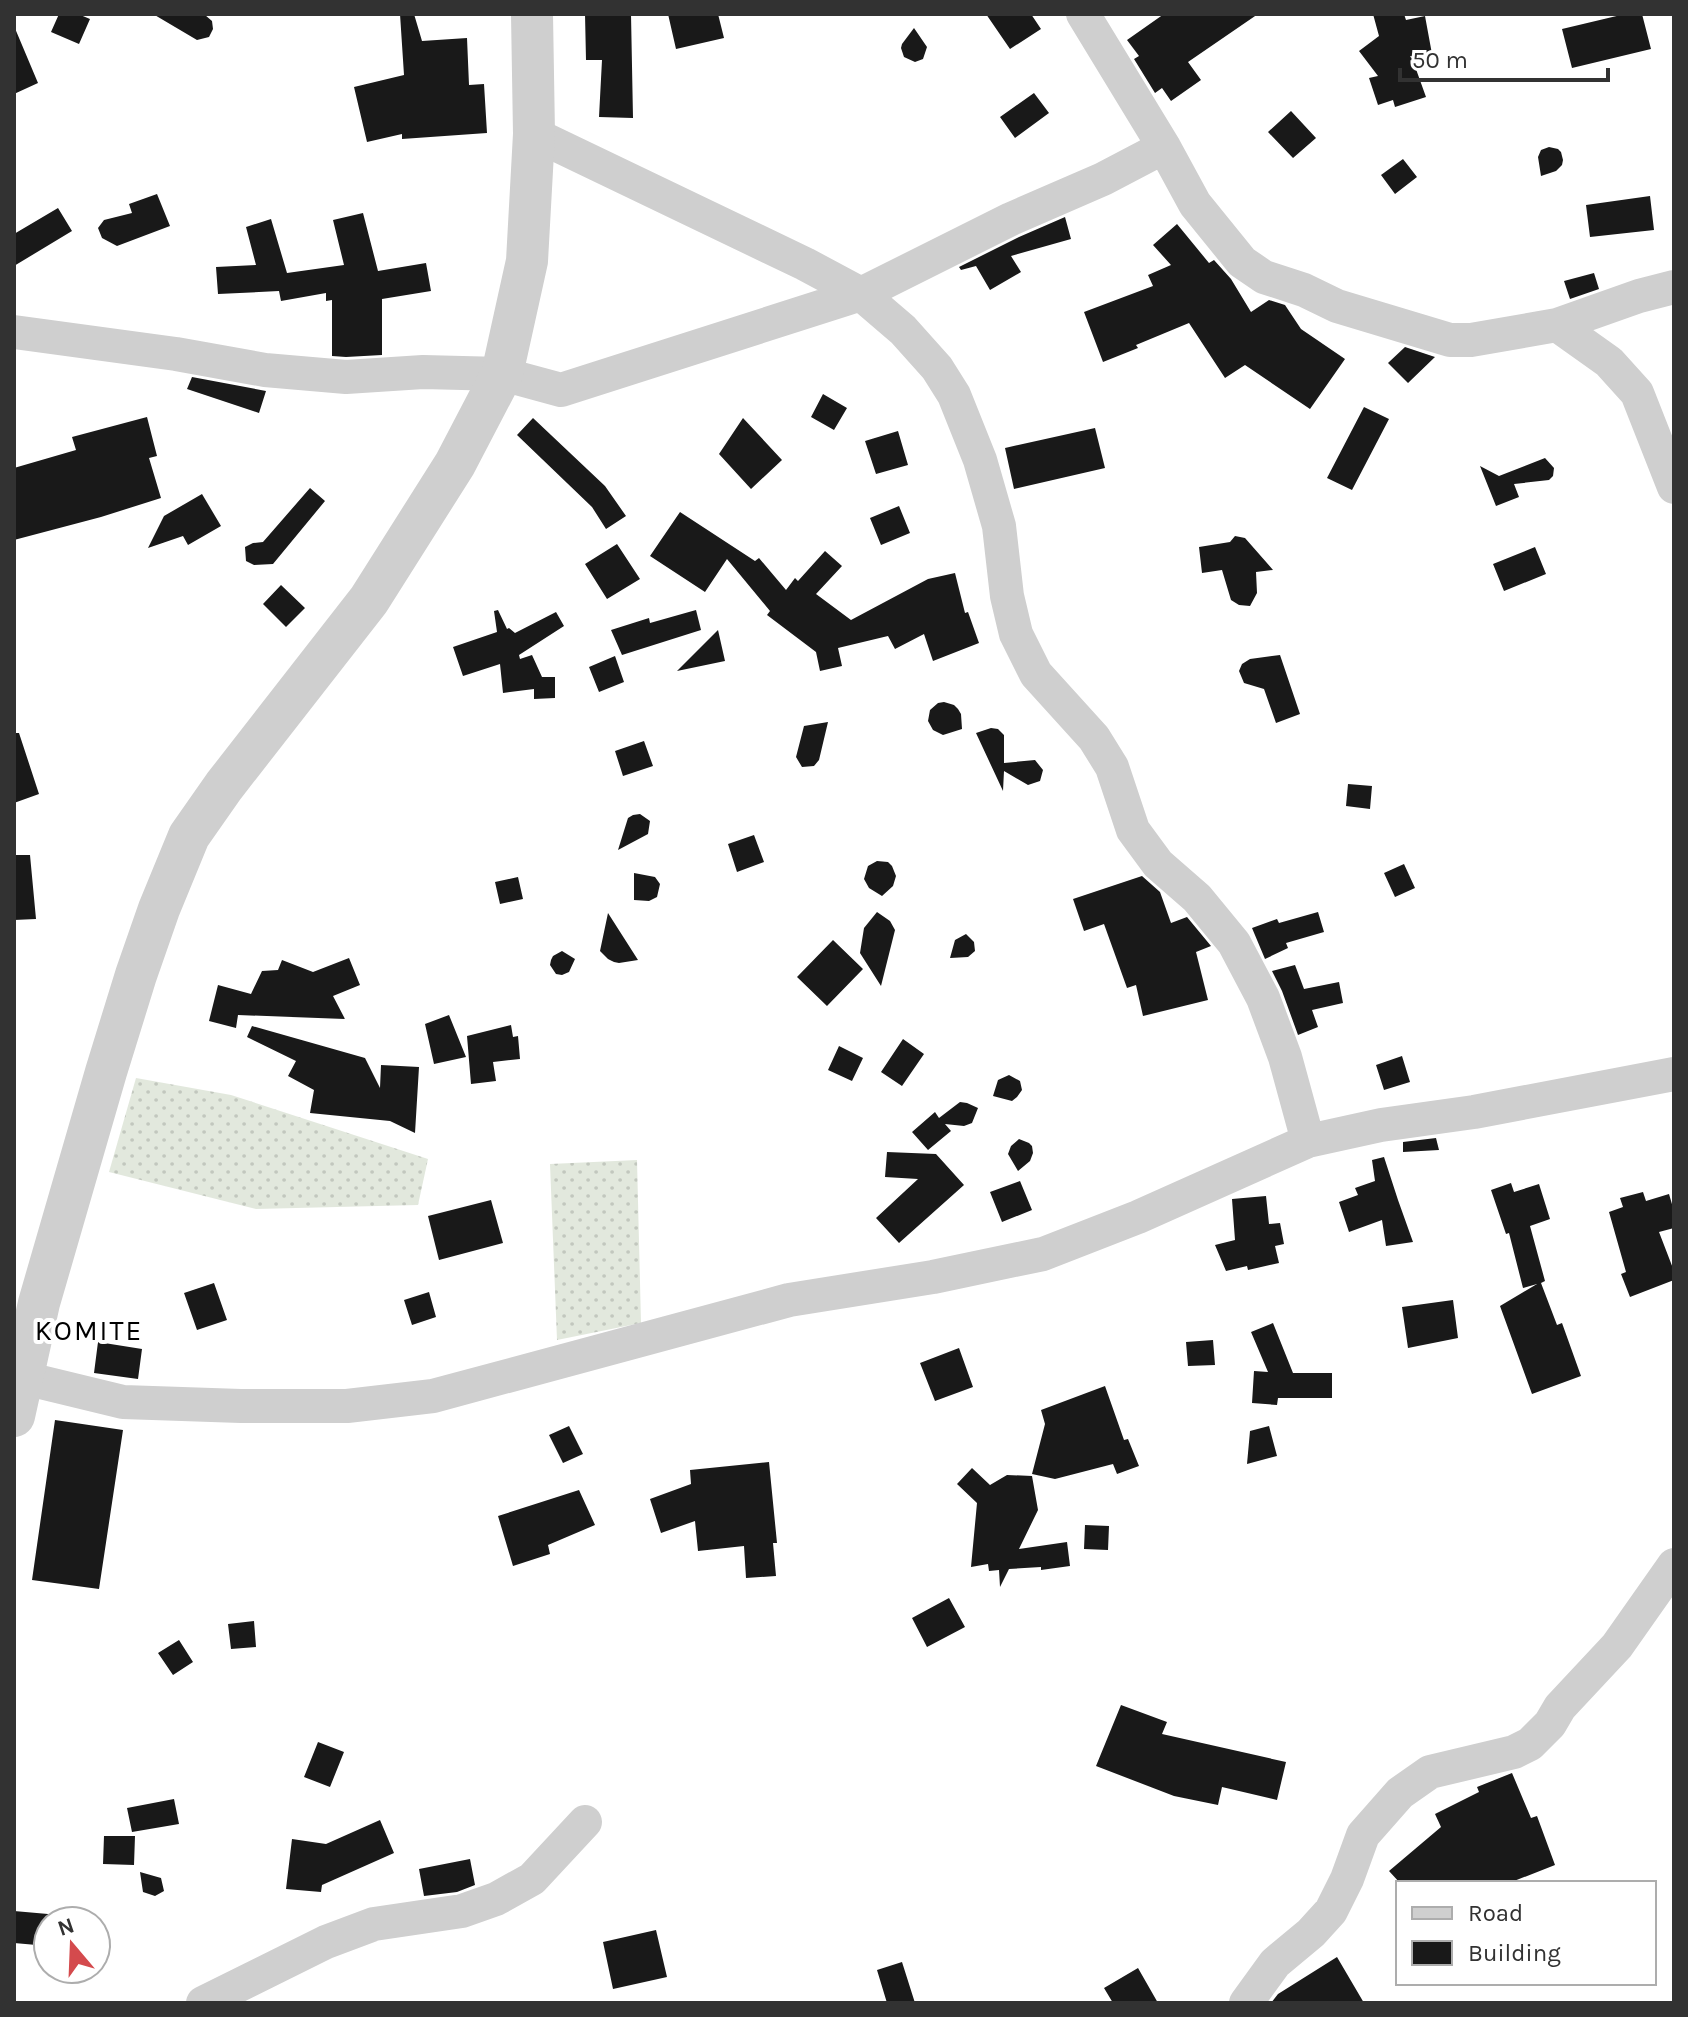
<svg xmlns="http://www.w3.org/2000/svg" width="1688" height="2017" viewBox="0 0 1688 2017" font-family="Karla,sans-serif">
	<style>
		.grass { fill: url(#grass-dots) }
		.building { fill: #191919 }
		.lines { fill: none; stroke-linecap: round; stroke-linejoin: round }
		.minor { stroke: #cfcfcf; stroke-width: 34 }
		.tertiary { stroke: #cfcfcf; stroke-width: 42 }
		.labels { text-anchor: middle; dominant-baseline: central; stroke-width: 8; stroke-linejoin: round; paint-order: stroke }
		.quarter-label { font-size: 28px; letter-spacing: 2px; fill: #000; stroke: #fff }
	</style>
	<defs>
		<pattern id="grass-dots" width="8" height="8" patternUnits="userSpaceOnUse" patternTransform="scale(2)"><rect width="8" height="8" fill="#e2e8dd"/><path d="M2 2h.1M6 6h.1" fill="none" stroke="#c2c7be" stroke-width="1.8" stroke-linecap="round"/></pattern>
	</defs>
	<rect width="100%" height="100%" fill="#fff"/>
	<path class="grass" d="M136,1078L231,1095L428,1159L418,1205L256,1209L109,1172Z
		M637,1160L641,1323L557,1340L550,1164Z"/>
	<path class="building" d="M59,14H78L90,19L79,44L51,32Z
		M153,14L205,15L212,21L213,29L209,37L197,40Z
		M400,14H414L422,41L467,38L469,85L484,84L487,133L402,139V134L367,142L354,87L404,75Z
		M585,14H631L633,118L599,117L602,60H586Z
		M668,14H718L724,38L676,49Z
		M986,14H1031L1041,29L1010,49Z
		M1164,14H1258L1188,62L1201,80L1171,101L1162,88L1155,93L1134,59L1139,56L1127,40Z
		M1373,14H1404L1406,20L1425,16L1432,54L1412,58L1426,97L1395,107L1393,100L1378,105L1369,78L1378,76L1359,51L1379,36Z
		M1625,14H1642L1651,49L1572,68L1562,29Z
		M14,26L38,83L14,94Z
		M914,28L927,47L923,59L915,62L904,57L901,48L902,44Z
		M1034,93L1049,113L1015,138L1000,117Z
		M1291,111L1316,138L1293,158L1268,132Z
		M1549,147L1558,149L1561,152L1563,160L1562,165L1556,171L1541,176L1538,157L1541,150Z
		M1403,159L1417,177L1395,194L1381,175Z
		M157,194L170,226L117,246L102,238L98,228L104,220L132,213L129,204Z
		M1650,196L1654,230L1590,237L1586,205Z
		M58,208L72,231L14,266V234Z
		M363,213L378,271L426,263L431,291L382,299V355L346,357L332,356V300L326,301V293L281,301L279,291L218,294L216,267L256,265L246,227L271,219L287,273L344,265L333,220Z
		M1065,217L1071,239L1011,256L1021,272L990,290L976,266L961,270L959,267L1019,237Z
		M1177,224L1209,263L1214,260L1231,279L1251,312L1269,300L1285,305L1301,329L1345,359L1310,409L1245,365L1225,378L1189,323L1136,345L1138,348L1103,362L1084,312L1153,286L1148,275L1171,265L1153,245Z
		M1594,273L1599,289L1570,299L1564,281Z
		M1405,347L1435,357L1408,383L1388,363Z
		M192,377L266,391L259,413L187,389Z
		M823,394L847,408L834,430L811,417Z
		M1364,407L1389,419L1352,490L1327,478Z
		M147,417L157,456L149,458L161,498L101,517L14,540V468L76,450L72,437Z
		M533,418L605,486L626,516L606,529L592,507L517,435Z
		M743,418L782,460L751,489L719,454Z
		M1095,428L1105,468L1014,489L1005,448Z
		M898,431L908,465L876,474L865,441Z
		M1545,458L1554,468L1553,476L1549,480L1514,484L1519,497L1496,506L1480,466L1499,476Z
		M310,488L325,501L273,564L254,565L246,561L245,547L253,543L263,542Z
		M202,494L221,526L188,545L183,536L148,548L164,516Z
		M899,506L910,533L881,545L870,518Z
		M680,512L755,561L759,558L786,590L795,578L798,581L825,551L842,566L816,594L851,620L928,579L955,573L965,613L968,612L979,643L933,661L924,634L895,649L888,636L838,648L842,666L820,671L816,652L767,615L770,611L727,559L705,592L650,556Z
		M1235,536L1245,538L1273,570L1256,572L1257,593L1250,606L1239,605L1231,600L1222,570L1202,573L1199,547L1230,542Z
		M617,544L640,579L607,599L585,564Z
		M1535,547L1546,574L1504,591L1493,564Z
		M281,585L305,608L286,627L263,604Z
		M498,610L507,629L509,628L515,633L556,612L564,626L519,655L520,659L532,655L542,677H555V698L534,699V689L503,693L500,664L463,676L453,647L497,632L494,611Z
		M696,610L701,630L622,655L611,630L649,618L650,623Z
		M718,630L725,661L677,671Z
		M1280,655L1300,714L1276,723L1264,689L1244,683L1239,671L1242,664L1250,659Z
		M615,656L624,682L599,692L589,667Z
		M944,702L954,705L958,709L961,714L962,729L943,735L933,730L928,721L930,710L938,703Z
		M828,722L819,760L814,766L802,767L796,757L804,726Z
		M991,728L998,729L1004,735V763L1035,760L1043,770L1040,781L1028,785L1004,771L1003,791L976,733Z
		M14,733H19L39,794L14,803Z
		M644,741L653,766L623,776L615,751Z
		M1348,784L1372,786L1370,809L1346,806Z
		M640,814L650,821L648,834L618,850L628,818L633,815Z
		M754,835L764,862L737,872L728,844Z
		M14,855H30L36,919L14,920Z
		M877,861L888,862L892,866L896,876L893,886L882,896L869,888L864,879L868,866Z
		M1404,864L1415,888L1395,897L1384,873Z
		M634,873L655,877L660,884L657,897L649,901L634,900Z
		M1142,876L1160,892L1171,923L1187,917L1211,946L1196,952L1208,1000L1143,1016L1136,985L1127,988L1104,924L1084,931L1073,899Z
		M518,877L523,899L500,904L495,882Z
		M877,912L890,921L895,930L881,986L860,953L864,928Z
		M1318,912L1324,932L1286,943L1288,948L1265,959L1252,928L1277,919L1279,923Z
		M608,913L638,960L619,963L614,962L608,959L600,951Z
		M966,934L974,942L975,951L968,957L950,958L955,940Z
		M833,940L863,969L827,1006L797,977Z
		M562,951L575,959L569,972L562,975L556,974L550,965L551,960L553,956Z
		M349,958L360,985L333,996L345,1019L238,1015L236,1028L209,1021L218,985L251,994L262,971L278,970L282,960L313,972Z
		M1295,965L1304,989L1339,982L1343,1003L1312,1010L1318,1027L1298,1035L1282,991L1272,971Z
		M449,1015L466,1057L434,1064L425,1024Z
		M511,1025L513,1037L518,1036L520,1059L493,1062L496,1081L471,1084L467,1036Z
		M252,1026L365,1058L380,1088L381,1065L419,1067L415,1133L390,1121L310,1113L314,1090L288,1076L296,1061L247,1037Z
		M903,1039L924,1054L902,1086L881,1072Z
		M839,1046L863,1058L852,1081L828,1070Z
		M1402,1056L1410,1082L1384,1090L1376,1065Z
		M1009,1075L1020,1081L1022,1090L1017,1097L1012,1101L993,1096L998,1080Z
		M960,1102L967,1103L978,1108L972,1123L964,1126L945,1124L951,1131L928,1150L912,1132L935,1112L939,1118Z
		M1436,1138L1439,1150L1403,1152V1142Z
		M1019,1139L1029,1143L1032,1146L1033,1153L1030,1161L1018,1171L1008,1154L1011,1146Z
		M887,1152L936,1154L964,1185L899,1243L876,1218L918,1179L885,1177Z
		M1384,1157L1398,1200L1413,1242L1386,1246L1382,1220L1349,1232L1339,1202L1358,1195L1355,1188L1375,1181L1372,1160Z
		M1020,1181L1032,1210L1002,1222L990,1192Z
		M1511,1183L1514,1192L1539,1184L1550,1219L1530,1226L1545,1281L1541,1283L1557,1325L1562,1323L1581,1376L1532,1394L1500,1306L1537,1284L1523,1288L1509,1233L1506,1234L1491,1190Z
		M1643,1192L1646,1201L1669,1194L1674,1211V1228L1659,1232L1674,1271V1280L1630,1297L1621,1274L1626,1272L1609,1212L1623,1207L1620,1198Z
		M1266,1196L1269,1224L1280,1223L1284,1244L1275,1246L1279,1263L1248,1270L1247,1266L1226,1271L1215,1245L1235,1240L1232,1199Z
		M491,1200L503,1243L439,1260L428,1216Z
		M214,1283L227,1320L197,1330L184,1293Z
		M429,1292L436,1317L412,1325L404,1300Z
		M1453,1300L1458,1338L1408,1348L1402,1307Z
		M1273,1323L1293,1373H1332V1398H1278L1277,1405L1252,1403L1254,1371L1268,1372L1251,1332Z
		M1213,1340L1215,1365L1188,1366L1186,1342Z
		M98,1342L142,1349L138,1379L94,1373Z
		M959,1348L973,1387L935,1401L920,1363Z
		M1105,1386L1124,1440L1128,1439L1139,1466L1117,1474L1113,1464L1055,1479L1032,1474L1045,1424L1041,1410Z
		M55,1420L123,1430L99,1589L32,1580Z
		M569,1426L583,1454L563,1463L549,1435Z
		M1269,1426L1277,1456L1247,1464L1250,1431Z
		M769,1462L777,1543H773L776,1576L746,1578L744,1546L698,1551L695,1521L661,1533L650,1499L691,1484L690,1470Z
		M972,1468L990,1485L1007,1475L1032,1476L1038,1510L1019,1549L1067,1542L1070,1566L1041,1570V1567L1009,1569L1000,1587L999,1570L989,1571L988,1564L971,1567L977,1503L957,1484Z
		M579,1490L595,1525L548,1545L550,1554L513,1566L498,1516Z
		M1085,1525L1109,1526L1108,1550L1084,1549Z
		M949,1598L965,1627L927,1647L912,1618Z
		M254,1621L256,1647L231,1649L228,1624Z
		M179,1640L193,1662L173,1675L158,1653Z
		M1121,1705L1167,1722L1162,1734L1286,1762L1277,1800L1222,1787L1218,1805L1174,1796L1096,1766Z
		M318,1742L344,1752L330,1787L304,1777Z
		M1512,1773L1531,1818L1537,1816L1555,1865L1509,1883H1400L1389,1871L1441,1827L1435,1814L1479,1792L1477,1787Z
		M174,1799L179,1824L132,1832L127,1808Z
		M380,1820L394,1853L322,1885L321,1892L286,1889L292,1839L326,1844Z
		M104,1836H135L134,1865L103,1864Z
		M470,1859L475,1885L457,1892L424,1896L419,1869Z
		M140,1872L161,1878L164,1891L155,1896L143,1892Z
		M14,1911L48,1914V1946L14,1943Z
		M656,1930L667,1977L613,1989L603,1942Z
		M1337,1957L1364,2003H1271L1278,1994Z
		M902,1962L915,2003H887L877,1970Z
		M1138,1968L1158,2003H1113L1104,1988Z"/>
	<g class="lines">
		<path class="minor" d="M1083,14L1164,147L1195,204L1242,262L1264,277L1304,290L1337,306L1450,340H1471L1557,325L1609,362L1637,393L1674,487
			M534,134L805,264L861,294L903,330L937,368L954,395L980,460L999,526L1007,596L1016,634L1036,674L1094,738L1112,767L1133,830L1158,864L1197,898L1234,943L1263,998L1285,1057L1308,1141
			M1557,325L1639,296L1674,287
			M14,332L176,354L265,370L346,377L423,372L502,374L561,390L861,294L1011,219L1103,179L1164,147
			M24,1378L123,1402L241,1406H347L433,1396L789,1300L933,1277L1043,1254L1138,1217L1308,1141L1381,1125L1474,1112L1674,1074
			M203,2003L326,1942L374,1924L462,1911L496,1899L532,1879L585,1822
			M1246,2003L1275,1963L1311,1933L1331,1911L1347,1879L1363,1835L1400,1793L1430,1772L1514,1752L1530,1744L1550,1724L1560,1707L1617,1646L1674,1565"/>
		<path class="tertiary" d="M14,1416L39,1303L106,1072L136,975L159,909L189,836L224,786L369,600L455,464L502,374L527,261L534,134L532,14"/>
	</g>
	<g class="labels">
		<g class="quarter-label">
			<text x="89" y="1330">KOMITE</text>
		</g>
	</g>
	<rect width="1688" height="2017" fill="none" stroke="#323232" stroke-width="32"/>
	<rect x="1396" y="1881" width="260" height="104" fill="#ffffff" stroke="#adadad" stroke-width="2"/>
	<rect x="1412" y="1907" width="40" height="12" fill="#cfcfcf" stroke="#adadad" stroke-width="2"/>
	<text x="1468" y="1921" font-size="24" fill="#323232">Road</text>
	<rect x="1412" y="1941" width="40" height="24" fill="#191919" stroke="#adadad" stroke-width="2"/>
	<text x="1468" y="1961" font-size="24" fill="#323232">Building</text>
	<g transform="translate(72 1945) rotate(341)"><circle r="38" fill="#ffffff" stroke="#adadad" stroke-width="2"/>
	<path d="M0-6L14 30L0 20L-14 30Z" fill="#d44a4d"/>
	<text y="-12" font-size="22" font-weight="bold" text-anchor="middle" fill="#323232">N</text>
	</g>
	<path d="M1400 68v12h208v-12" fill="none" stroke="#323232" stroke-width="4"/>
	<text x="1412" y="68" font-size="24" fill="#323232" stroke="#ffffff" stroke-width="6" paint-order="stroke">50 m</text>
</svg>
